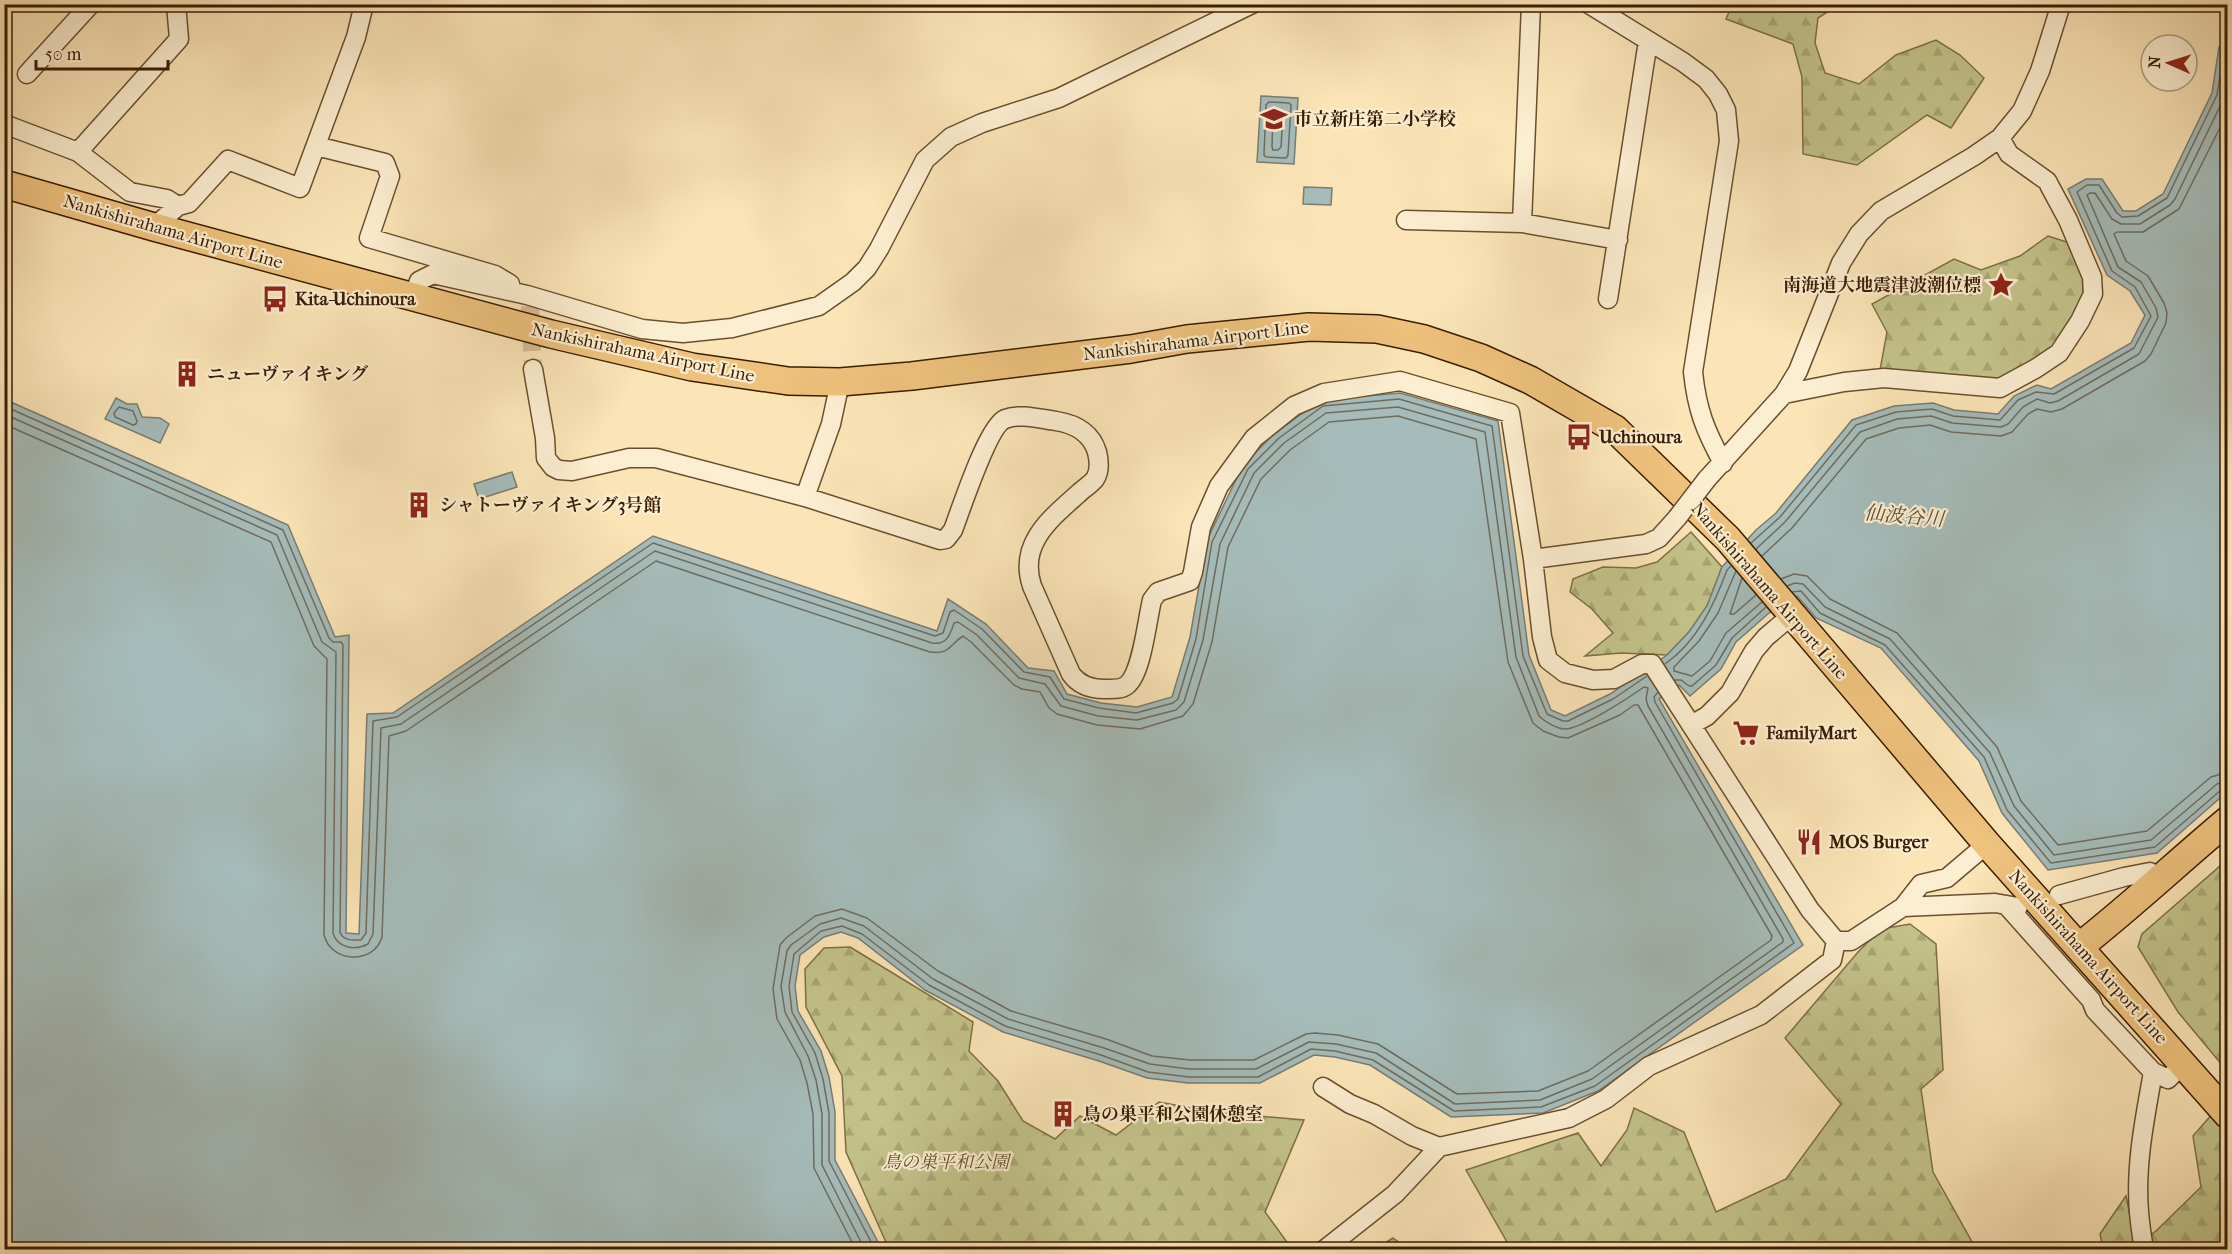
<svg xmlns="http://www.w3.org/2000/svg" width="2232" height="1254" viewBox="0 0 2232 1254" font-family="'IM FELL French Canon','Noto Serif JP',serif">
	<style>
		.forest { fill: url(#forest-firs); stroke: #7e7046; stroke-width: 1.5 }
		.water { fill: #a5bcba; stroke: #7a7c70; stroke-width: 1.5 }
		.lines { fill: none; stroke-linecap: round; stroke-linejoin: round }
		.shore { stroke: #706c5e; stroke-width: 1.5 }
		.minor-tunnel { stroke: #d4bd93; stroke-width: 18; stroke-dasharray: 18 9; stroke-linecap: butt }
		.minor-casing { stroke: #6a4f2f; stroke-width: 21 }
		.primary-casing { stroke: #3a1d02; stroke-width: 30 }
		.minor { stroke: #fceed0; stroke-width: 18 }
		.primary { stroke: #eec27c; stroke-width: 27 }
		.minor-bridge-casing { stroke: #6a4f2f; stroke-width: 21; stroke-linecap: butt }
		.minor-bridge { stroke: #fceed0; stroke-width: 18 }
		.labels { text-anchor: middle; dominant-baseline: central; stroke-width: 4.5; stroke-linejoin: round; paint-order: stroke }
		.poi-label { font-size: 18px; font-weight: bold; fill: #3a1d02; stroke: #fceed0; text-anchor: start }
		.street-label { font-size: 18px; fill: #3a1d02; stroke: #fceed0 }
		.park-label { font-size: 18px; font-style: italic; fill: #634f2b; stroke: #fceed0 }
		.water-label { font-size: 20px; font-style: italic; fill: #5a4d39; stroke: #fceed0 }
	</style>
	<defs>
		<pattern id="forest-firs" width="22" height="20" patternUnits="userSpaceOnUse" patternTransform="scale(1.5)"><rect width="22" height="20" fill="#c3c38a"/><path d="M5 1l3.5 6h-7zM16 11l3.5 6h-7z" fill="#a8a775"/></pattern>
	</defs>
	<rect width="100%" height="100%" fill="#fbe5b7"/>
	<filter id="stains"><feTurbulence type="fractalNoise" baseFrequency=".00333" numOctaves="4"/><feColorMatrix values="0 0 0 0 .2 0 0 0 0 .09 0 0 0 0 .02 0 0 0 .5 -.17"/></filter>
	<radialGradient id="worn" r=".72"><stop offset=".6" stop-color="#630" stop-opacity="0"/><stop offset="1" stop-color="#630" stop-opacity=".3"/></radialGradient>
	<path class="forest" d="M1732,5H1838L1818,18L1815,43L1825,73L1859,84L1896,55L1936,40L1960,55L1984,78L1951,128L1927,115L1857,165L1803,154L1802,77L1793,44L1726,19Z
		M2048,236L2073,244L2084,280L2083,299L2056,345L2002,380L1880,370L1887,332L1872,304L1954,259L1981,270L2020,256Z
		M1691,532L1722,567L1707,606L1689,632L1667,655L1621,653L1585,656L1613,633L1592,609L1570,592L1573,579L1603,567L1636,568L1657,562Z
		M2227,860V1071L2178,1012L2138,947L2142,934Z
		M1910,924L1936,944L1943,1070L1921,1089L1933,1172L1976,1249H1511L1466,1170L1578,1133L1601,1166L1627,1130L1634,1108L1684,1132L1716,1212L1786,1179L1841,1104L1785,1038L1858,952L1881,929Z
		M850,947L973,1022L969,1051L998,1081L1023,1121L1055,1139L1080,1116L1116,1135L1159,1102L1213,1112L1304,1120L1265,1212L1292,1249H889L846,1152L842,1076L806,1007L805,969L824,948Z
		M2214,1112L2227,1129V1249H2103L2100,1234L2126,1196L2136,1245L2156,1231L2201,1187L2193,1136Z
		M1393,1238L1409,1249H1375Z"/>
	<path class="water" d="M2219,47H2227V792L2157,853L2048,870L2002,813L1979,761L1881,648L1816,618L1797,596L1769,613L1736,642L1721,669L1690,696L1679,685L1659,699L1803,945L1598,1091L1543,1113L1451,1117L1370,1065L1335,1057L1314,1055L1260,1083H1188L1147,1078L1099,1061L1003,1032L925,990L858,938L841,932L824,937L800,955L795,986L798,1011L821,1051L829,1077L835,1112V1160L877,1240L879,1249H5L4,399L288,525L335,637L349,635L346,933L359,934L367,714L393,713L653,536L937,631L948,599L986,624L1028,668L1054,671L1067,694L1101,703L1137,707L1172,697L1190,637L1207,540L1243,465L1275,433L1321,400L1400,393L1498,421L1529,655L1551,710L1565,716L1610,694L1667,655L1689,632L1707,606L1722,567L1756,530L1776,513L1852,420L1894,406L1933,403L1954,410L1998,414L2014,396L2037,385L2051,389L2131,343L2145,315L2130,291L2107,275L2068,189L2086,179H2102L2123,211H2136L2163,194L2212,93Z
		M1261,96L1298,98L1294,164L1257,162Z
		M1304,187L1332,188L1331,205L1303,204Z
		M116,398L127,404H137L142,417L160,418L169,424L160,443L105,419Z
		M512,472L517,487L479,499L474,484Z"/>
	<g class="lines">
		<path class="shore" d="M1269,102L1289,103L1291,105L1288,155L1286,158L1266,157L1264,155L1266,105Z
			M1276,110H1281L1283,113L1281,147L1278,150H1273L1272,147L1273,113Z
			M4,406L283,530L329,638L333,642H341L343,645L340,932C343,941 353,940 361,940L366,933L373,721L397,717L653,543L935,636L943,633L950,612L954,610L982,629L1024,672L1050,677L1064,699L1099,708L1136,713L1173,703L1178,699L1196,639L1212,542L1248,469L1279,438L1323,406L1399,399L1492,426L1523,656L1547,714L1563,721H1568L1613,699L1647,676
			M119,407L133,411L137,421L136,424L133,425L115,417L114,413Z
			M4,414L277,535L322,642L336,652L333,933C337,948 355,951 368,944L373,934L381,728L401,724L655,551L932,643C947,645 950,635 954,623L958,622L977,635L1019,678L1045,684L1061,706L1098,716L1137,720L1176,710L1184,702L1203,640L1220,544L1254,473L1284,443L1326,413L1398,407L1485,432L1516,657L1539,716C1545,722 1556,728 1564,729C1580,730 1630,697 1644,687L1648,688L1646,699L1648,706L1783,939V942L1592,1079L1540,1100L1455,1104L1376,1053L1336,1044L1309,1042L1256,1069H1189L1150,1064L1104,1048L1008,1019L933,979L864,926L841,918L820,924L791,945L787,951L781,986L785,1012L808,1056L816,1080L822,1114V1165L865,1250
			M4,424L271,542L314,646L327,659L324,935C331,963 374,965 382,937L389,736L406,731L656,561L930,652C950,655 950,644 963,636L971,642L1014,685L1022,689L1040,692L1049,708L1057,714L1097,725L1140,729L1183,716L1193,704L1212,642L1228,547L1261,479L1290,450L1329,422L1398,416L1476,439L1508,662L1533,723L1543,731L1559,737L1568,738L1620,715L1634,705H1638L1772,936L1771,940L1588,1071L1538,1091L1457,1094L1378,1044L1338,1035L1315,1033L1306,1034L1254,1060H1190L1152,1056L1106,1039L1011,1011L938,971L867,918L842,909L815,916L786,938L780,945L773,989L777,1019L800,1060L807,1083L813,1114L814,1168L856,1250
			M1751,543L1780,517L1856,425L1896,412L1932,409L1953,416L2000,420L2018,400L2036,392L2054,394L2134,348L2151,316L2135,287L2112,271L2077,192L2087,185H2099L2117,213L2122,217L2138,216L2167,198L2217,95L2223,56L2228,53
			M1756,549L1785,522L1860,432L1897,419L1931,416L1952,423L2001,427L2008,424L2023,407L2037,399L2050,403L2058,401L2139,354L2158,317L2156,308L2141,282L2118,267L2087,195L2090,193H2095L2112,219L2121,224H2140L2170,205L2175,199L2224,98L2228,80
			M1762,556L1792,528L1866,439L1899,428L1930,425L1951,432L2001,436L2012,432L2028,414L2037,409L2051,412L2062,409L2145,361L2151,354L2166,323L2167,313L2164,303L2148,276L2126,261L2114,234L2117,232H2143L2179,209L2228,112
			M1736,571L1718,613L1699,641L1674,667V671L1692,676L1710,661L1726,633L1762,602
			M1742,578L1730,614H1734L1756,595
			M1781,579L1794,574L1807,576L1830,599L1897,633L1997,747L2021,801L2058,845L2147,831L2211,777L2228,772
			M1787,586L1795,583L1803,584L1825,607L1890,639L1990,753L2014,806L2054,855L2151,840L2217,784L2228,781
			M1792,592L1801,591L1820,613L1885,645L1984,757L2007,810L2051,863L2155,847L2221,790L2228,788
			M1665,664C1697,642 1714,605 1727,570L1731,566
			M1675,680H1681L1689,686H1692L1716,665L1732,638L1766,607
			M873,1250L871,1242L829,1161V1113L823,1079L815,1053L792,1012L789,986L794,954L821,931L842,926L862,934L929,985L1005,1026L1101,1055L1148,1072L1189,1077H1258L1311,1049L1335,1051L1373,1060L1454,1111L1541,1107L1595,1086L1794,943L1655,702L1654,697L1658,692"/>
		<path class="minor-tunnel" d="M530,306L533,369"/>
		<g class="minor-casing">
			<path id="minor" d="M1589,4L1683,62L1706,79L1718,94L1726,110L1729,141L1693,372C1697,410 1705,430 1723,463
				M27,74L91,4
				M4,124L78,152L130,192L167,199L178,206
				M316,146L385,163L390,176L369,238L495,275L510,284
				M78,152L179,39L176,4
				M1406,220L1522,223L1618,240
				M1522,223L1531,4
				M154,227L178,206L189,203L228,160L300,188L356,37L364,4
				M413,298L419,281L433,274L527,295L642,329L683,333L732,328L819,306L853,282L867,268L879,249L925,160L951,137L982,123L1059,98L1252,4
				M1608,299L1648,41
				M533,369L545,438L546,458L553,467L559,470L572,471L629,458H656L805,497L940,540L946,539L953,530C961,509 988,426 1005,419C1020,413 1040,419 1056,421C1075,424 1091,432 1097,452C1099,460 1100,471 1095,479C1090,485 1083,489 1078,494C1050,519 1018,544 1032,586L1071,674C1079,685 1091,689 1104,689C1111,689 1121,690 1127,685C1142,673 1147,620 1152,600L1158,592L1190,581L1193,572L1201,527L1219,486L1254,438L1294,406L1324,393L1400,381L1510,413L1533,559L1542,637L1548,660L1565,673L1593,680L1614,679L1642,664H1652L1810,910L1836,941H1851L1903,907L1921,884L1947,878L1987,844
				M1784,394L1844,382L1884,378L2000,388L2035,369L2059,353L2080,321L2093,294L2092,277L2068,220L2047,181L2009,154L2000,138
				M1707,479L1784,394L1798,371L1841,263L1859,234L1881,211L1974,156L2000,138L2022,111L2040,71L2061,4
				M805,497L831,424L840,382
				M1533,559L1646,544L1659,538L1677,518
				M1691,725L1707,716L1730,693L1754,651L1766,637L1792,615
				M2059,895L2124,877L2150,872L2159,878
				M1903,907L1995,903L2018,907
				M2008,907L2091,1000L2095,1010L2153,1072L2168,1079L2183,1064
				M1323,1087L1350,1104L1374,1114L1412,1136L1439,1147
				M1324,1250L1395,1194L1439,1147L1569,1118L1606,1099L1649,1066L1761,1015L1832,960L1836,941
				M2144,1250C2142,1237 2140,1225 2139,1212C2135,1165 2145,1118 2153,1072"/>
		</g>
		<g class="primary-casing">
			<path id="primary" d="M4,184L154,227L551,334L692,367L788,381L840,382L912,376L1131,349L1187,339L1309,327L1377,329L1424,339L1481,358L1530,380L1615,429L1728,539L1987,844L2228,1115
				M2079,947C2130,907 2178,862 2228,820"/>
		</g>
		<use href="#minor" class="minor"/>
		<use href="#primary" class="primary"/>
		<g class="minor-bridge-casing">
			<path id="minor-bridge" d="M1677,518L1707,479"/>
		</g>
		<use href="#minor-bridge" class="minor-bridge"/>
	</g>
	<defs>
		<g id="school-bare" transform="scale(2.07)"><path d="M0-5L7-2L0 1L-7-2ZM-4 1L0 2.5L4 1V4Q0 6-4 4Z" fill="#8f2418" stroke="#fceed0" stroke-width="2.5" paint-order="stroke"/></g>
		<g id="sight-bare" transform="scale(2.07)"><path d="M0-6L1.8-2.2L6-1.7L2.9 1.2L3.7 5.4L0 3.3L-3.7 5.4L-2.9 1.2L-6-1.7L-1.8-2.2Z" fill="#8f2418" stroke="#fceed0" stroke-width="2.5" paint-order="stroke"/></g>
		<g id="bus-bare" transform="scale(2.07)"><path d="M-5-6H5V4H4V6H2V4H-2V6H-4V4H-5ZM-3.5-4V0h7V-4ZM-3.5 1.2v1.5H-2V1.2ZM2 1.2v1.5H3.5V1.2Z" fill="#8f2418" stroke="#fceed0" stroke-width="2.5" paint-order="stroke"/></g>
		<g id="building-bare" transform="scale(2.07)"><path d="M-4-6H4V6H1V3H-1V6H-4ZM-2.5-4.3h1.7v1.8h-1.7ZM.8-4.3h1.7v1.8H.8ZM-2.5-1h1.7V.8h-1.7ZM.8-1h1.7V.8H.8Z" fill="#8f2418" stroke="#fceed0" stroke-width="2.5" paint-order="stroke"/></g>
		<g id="supermarket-bare" transform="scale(2.07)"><path d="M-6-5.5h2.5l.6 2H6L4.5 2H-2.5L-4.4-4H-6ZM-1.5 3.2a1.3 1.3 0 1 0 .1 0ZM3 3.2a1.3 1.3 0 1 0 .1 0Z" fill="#8f2418" stroke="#fceed0" stroke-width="2.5" paint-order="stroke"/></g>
		<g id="restaurant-bare" transform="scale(2.07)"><path d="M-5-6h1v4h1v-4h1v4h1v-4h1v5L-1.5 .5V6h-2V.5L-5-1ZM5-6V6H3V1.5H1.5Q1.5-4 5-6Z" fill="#8f2418" stroke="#fceed0" stroke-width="2.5" paint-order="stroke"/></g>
	</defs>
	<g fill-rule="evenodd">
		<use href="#school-bare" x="1274" y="119"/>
		<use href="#sight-bare" x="2001" y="285"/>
		<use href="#bus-bare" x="275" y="299"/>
		<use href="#building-bare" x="187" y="374"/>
		<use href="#bus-bare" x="1579" y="437"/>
		<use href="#building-bare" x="419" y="505"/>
		<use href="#supermarket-bare" x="1746" y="733"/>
		<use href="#restaurant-bare" x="1809" y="842"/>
		<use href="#building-bare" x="1063" y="1114"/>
	</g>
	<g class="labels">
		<g class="poi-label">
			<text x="1294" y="119">市立新庄第二小学校</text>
			<text x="1981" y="285" text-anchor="end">南海道大地震津波潮位標</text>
			<text x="295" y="299">Kita-Uchinoura</text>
			<text x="207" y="374">ニューヴァイキング</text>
			<text x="1599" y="437">Uchinoura</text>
			<text x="439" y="505">シャトーヴァイキング3号館</text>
			<text x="1766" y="733">FamilyMart</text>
			<text x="1829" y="842">MOS Burger</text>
			<text x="1083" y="1114">鳥の巣平和公園休憩室</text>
		</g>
		<g class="street-label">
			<text transform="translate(173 232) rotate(16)">Nankishirahama Airport Line</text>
			<text transform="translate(1196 341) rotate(-7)">Nankishirahama Airport Line</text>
			<text transform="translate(643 353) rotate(12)">Nankishirahama Airport Line</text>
			<text transform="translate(1769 591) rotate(49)">Nankishirahama Airport Line</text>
			<text transform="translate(2088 957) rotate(48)">Nankishirahama Airport Line</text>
		</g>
		<g class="park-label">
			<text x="946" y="1162">鳥の巣平和公園</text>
		</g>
		<g class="water-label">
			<text transform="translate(1904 516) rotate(5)">仙波谷川</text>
		</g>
	</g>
	<rect width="2232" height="1254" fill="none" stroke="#fbe5b7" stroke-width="24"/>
	<rect x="6" y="6" width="2220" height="1242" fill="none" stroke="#3a1d02" stroke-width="3"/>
	<rect x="12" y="12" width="2208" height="1230" fill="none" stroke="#3a1d02" stroke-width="1.5"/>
	<g transform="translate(2169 63) rotate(273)"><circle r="28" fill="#fceed0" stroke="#ae9a7e" stroke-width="1.5"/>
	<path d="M0-4.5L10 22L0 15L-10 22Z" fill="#8f2418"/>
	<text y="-9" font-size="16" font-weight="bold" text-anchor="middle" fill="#3a1d02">N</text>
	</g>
	<path d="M36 60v9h132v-9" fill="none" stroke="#3a1d02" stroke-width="3"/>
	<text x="45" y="60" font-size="18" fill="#3a1d02" stroke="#fceed0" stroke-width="4.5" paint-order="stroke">50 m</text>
	<rect width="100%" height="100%" filter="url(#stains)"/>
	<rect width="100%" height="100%" fill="url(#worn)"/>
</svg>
